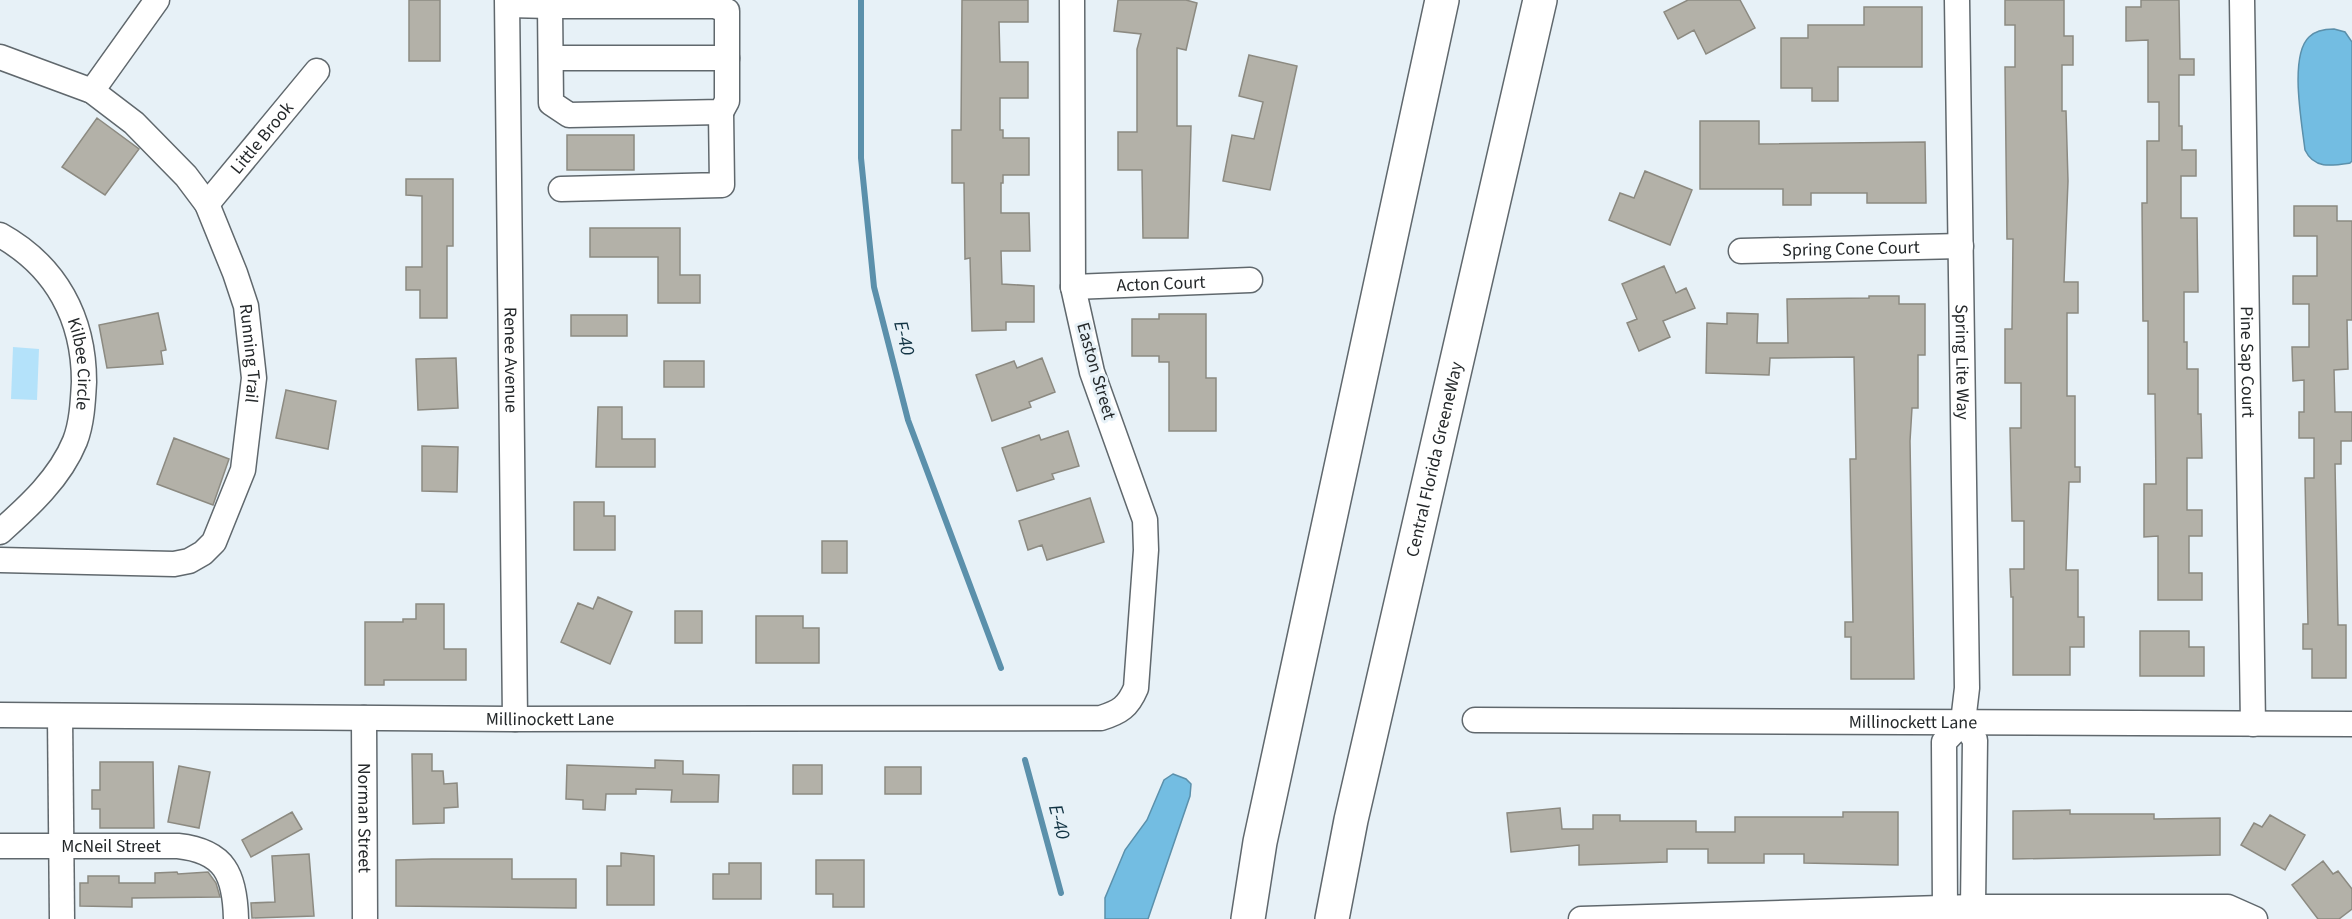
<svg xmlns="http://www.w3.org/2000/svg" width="2352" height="919" viewBox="0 0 2352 919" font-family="'Source Sans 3',sans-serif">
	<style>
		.green { fill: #b4e2fa }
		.water { fill: #73bde2; stroke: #5b90ab; stroke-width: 1.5 }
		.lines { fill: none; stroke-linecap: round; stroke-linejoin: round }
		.stream { stroke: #5b90ab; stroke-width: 6 }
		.building { fill: #b3b1a8; stroke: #8c8a81; stroke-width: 1.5 }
		.minor-casing { stroke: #60686d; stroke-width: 27 }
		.highway-casing { stroke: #60686d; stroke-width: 36 }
		.minor { stroke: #fff; stroke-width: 24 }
		.highway { stroke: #fff; stroke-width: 33 }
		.labels { text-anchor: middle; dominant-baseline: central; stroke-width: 6; stroke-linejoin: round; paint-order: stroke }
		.street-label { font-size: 18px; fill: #24282a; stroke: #e7f1f7 }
		.water-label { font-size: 20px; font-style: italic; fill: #123444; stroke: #e7f1f7 }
	</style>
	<rect width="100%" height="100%" fill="#e7f1f7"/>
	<path class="green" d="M13,347L39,349L37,400L11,399Z"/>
	<path class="water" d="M2334,29L2345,32L2352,42V161L2350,163C2331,166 2314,169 2305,150C2302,124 2289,56 2309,37C2316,30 2325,29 2334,29Z
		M1173,774L1186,779L1191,784L1190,796L1148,919H1105V898L1125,850L1147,820L1164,780Z"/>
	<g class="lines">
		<path class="stream" d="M861,0V158L874,287L908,420L1001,668
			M1025,760L1061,893"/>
	</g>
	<path class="building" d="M409,0H440V61H409Z
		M962,0H1028V22H999L1000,62H1028V98H1000V130H1003V138H1029V175H1003V183H1001V213H1029L1030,251H1001L1002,284L1034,286V322H1006V330L972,331L970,258L965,259L964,183H952V130H961Z
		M1118,0H1186L1197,3L1186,50L1177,48V126H1191L1188,238H1143L1142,170H1118V132H1137V49L1141,34L1114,31Z
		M1688,0H1740L1755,28L1706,54L1694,30L1678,39L1664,12Z
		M2005,0H2064V36H2073V65H2062V111H2066L2068,181L2064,282H2078V313H2067V396H2075V467H2080V482H2069L2066,570H2078V617H2084V647H2070V675H2013V597H2011L2010,569H2024V521H2012L2010,428H2021V383H2005V329H2012L2013,239H2007L2005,67H2015V25H2005Z
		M2141,0H2179L2180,59H2194V75H2179V126H2182V150H2196V176H2181V218H2197L2198,292H2184V342H2187V369H2198V414H2201L2202,458H2187V510H2202V536H2189V573H2202V600H2158V536L2144,537V484H2156L2155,394H2148V321H2143L2142,203H2147V141H2159V102H2148V40L2126,41V7H2141Z
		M1864,7H1922V67H1838V101H1812V88H1781V38H1808V25H1864Z
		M1249,55L1297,66L1270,190L1223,181L1232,135L1254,139L1263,102L1239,96Z
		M97,118L139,149L105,195L62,167Z
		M1700,121H1759V144L1925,142L1926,203H1867V193H1811V205H1783V189H1700Z
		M567,135H634V170H567Z
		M1645,171L1692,190L1670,245L1609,220L1620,193L1634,198Z
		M406,179H453V246H447V318H420V290H406V267H422V196L406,195Z
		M2294,206H2337V221H2352V320H2347L2348,369L2334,370L2335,412H2352V441H2341V464H2335L2338,625H2346V678H2312V649H2303V624H2308L2305,478H2314V438H2299V412H2304V380L2293,381L2292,347H2309V304H2293V276H2317V236H2294Z
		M590,228H680V275H700V303H658V257H590Z
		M1664,266L1676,293L1686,288L1695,308L1663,321L1670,337L1639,351L1627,323L1637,319L1622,284Z
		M1869,296H1899V304H1925V355H1918V408H1912L1910,441L1914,679H1851V637H1845V622H1853L1850,459H1856L1854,357L1770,358L1769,375L1706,373L1707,323L1727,324V313L1758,314L1757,343H1788L1787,299L1869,298Z
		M158,313L166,350L161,351L163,364L107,368L99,325Z
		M1159,314H1206V378H1216V431H1169V362H1159V356H1132V319H1159Z
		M571,315H627V336H571Z
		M456,358L458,408L418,410L416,359Z
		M1042,358L1055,392L1029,402L1031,407L992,421L976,375L1014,361L1017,368Z
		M664,361H704V387H664Z
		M286,390L336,401L328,449L276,438Z
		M598,407H622V439H655V467H596Z
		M1068,431L1079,466L1052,474L1054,479L1017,491L1002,448L1039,435L1041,440Z
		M174,438L229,459L213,505L157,484Z
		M422,446L458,447L457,492L422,491Z
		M1090,498L1104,542L1047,560L1042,545L1028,550L1019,521Z
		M574,502H604V516H615V550H574Z
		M822,541H847V573H822Z
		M598,597L632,612L610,664L561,642L578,603L593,609Z
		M416,604H444V649H466V680H384V685H365V622H403V619H416Z
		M675,611H702V643H675Z
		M756,616H803V628H819V663H756Z
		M2140,631H2189V647H2204V676H2140Z
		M412,754H432V771H443L444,784L457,783L458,807L444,808V823L413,824Z
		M655,760L683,761V774L719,775L718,802H671L672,790L636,789V794H606L605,810L583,809V800L566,799L567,765L655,768Z
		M100,762H153L154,828H100V809H92V790H100Z
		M793,765H822V794H793Z
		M179,766L210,772L199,828L168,822Z
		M885,767H921V794H885Z
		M1560,808L1562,829H1593V815H1620V821H1696V832H1735V817H1843V812H1898V865L1804,863V854H1764V863H1708V849H1667V862L1579,865V845L1511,852L1507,813Z
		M2070,810V814H2154V819L2220,818V855L2013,859V811Z
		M292,812L302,829L251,857L242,840Z
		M2270,815L2305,835L2285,870L2241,845L2254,823L2262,827Z
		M621,853L654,856V905H607V866H621Z
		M309,854L314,916L252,918L251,903L275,902L272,856Z
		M432,859H512V879H576V908L396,906V860Z
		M816,860H864V907H833V894H816Z
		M2323,861L2333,874L2338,871L2352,889V909L2339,919H2318L2292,885Z
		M729,863H761V899H713V874H729Z
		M177,872L178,874L208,872L216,883L220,897L132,898V907L80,906V883H88V876H119V883H155V873Z"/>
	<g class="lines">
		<g class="minor-casing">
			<g id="minor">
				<path id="s1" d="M507,0L515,719"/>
				<path id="s2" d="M1957,0L1967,688L1963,722"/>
				<path id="s3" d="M2242,0L2253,724"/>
				<path d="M508,5L550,6L551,0"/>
				<path d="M550,6H715L727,11V101L721,112L569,115L551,103Z"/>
				<path id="s4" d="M0,57L92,91L134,123L186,176L207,204L235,273L246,306L254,378L243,470L214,542L203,553L189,561L174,564L0,560"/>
				<path d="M551,58H727"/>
				<path d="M92,91L157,0"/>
				<path d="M561,189L722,185L721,112"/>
				<path id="s5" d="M207,204L317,71"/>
				<path id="s6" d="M0,235C56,266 84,318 84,382C83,401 82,423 75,441C60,478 29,506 0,532"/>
				<path id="s7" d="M1741,251L1961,246"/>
				<path id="s8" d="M1073,287L1250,280"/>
				<path id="s9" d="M0,715L515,719L1101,718C1120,712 1128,707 1136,688L1146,550L1145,520L1092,372L1073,287L1072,0"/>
				<path d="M60,716L62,919"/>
				<path id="s10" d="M364,718L365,919"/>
				<path id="s11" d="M1475,720L2352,724"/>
				<path d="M1963,722L1975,740L1973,907"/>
				<path id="s12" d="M0,846H178C225,851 235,875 236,919"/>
				<path d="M1945,909L1944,742L1963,722"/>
				<path d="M1581,919L1973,907H2228L2255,919"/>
			</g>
		</g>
		<g class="highway-casing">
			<g id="highway">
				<path d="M1248,919L1260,842L1442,0"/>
				<path id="s13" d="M1332,919L1351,820L1540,0"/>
			</g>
		</g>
		<use href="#minor" class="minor"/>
		<use href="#highway" class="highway"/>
	</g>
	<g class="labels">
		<g class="street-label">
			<text stroke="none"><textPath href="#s5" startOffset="86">Little Brook</textPath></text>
			<text stroke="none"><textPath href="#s7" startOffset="110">Spring Cone Court</textPath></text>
			<text stroke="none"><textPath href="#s8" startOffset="88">Acton Court</textPath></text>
			<text stroke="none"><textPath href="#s4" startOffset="417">Running Trail</textPath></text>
			<text stroke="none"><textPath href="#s1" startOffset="360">Renee Avenue</textPath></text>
			<text stroke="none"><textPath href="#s2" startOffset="362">Spring Lite Way</textPath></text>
			<text stroke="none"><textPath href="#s3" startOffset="362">Pine Sap Court</textPath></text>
			<text stroke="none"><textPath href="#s6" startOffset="160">Kilbee Circle</textPath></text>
			<text transform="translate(1096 371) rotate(74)">Easton Street</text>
			<text stroke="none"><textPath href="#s13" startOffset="471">Central Florida GreeneWay</textPath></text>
			<text stroke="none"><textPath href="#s9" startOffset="550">Millinockett Lane</textPath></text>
			<text stroke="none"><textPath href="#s11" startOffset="438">Millinockett Lane</textPath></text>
			<text stroke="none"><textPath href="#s10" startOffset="100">Norman Street</textPath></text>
			<text stroke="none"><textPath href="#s12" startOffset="111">McNeil Street</textPath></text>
		</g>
		<g class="water-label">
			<text transform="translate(904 338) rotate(76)">E-40</text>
			<text transform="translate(1059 822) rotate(75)">E-40</text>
		</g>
	</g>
</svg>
